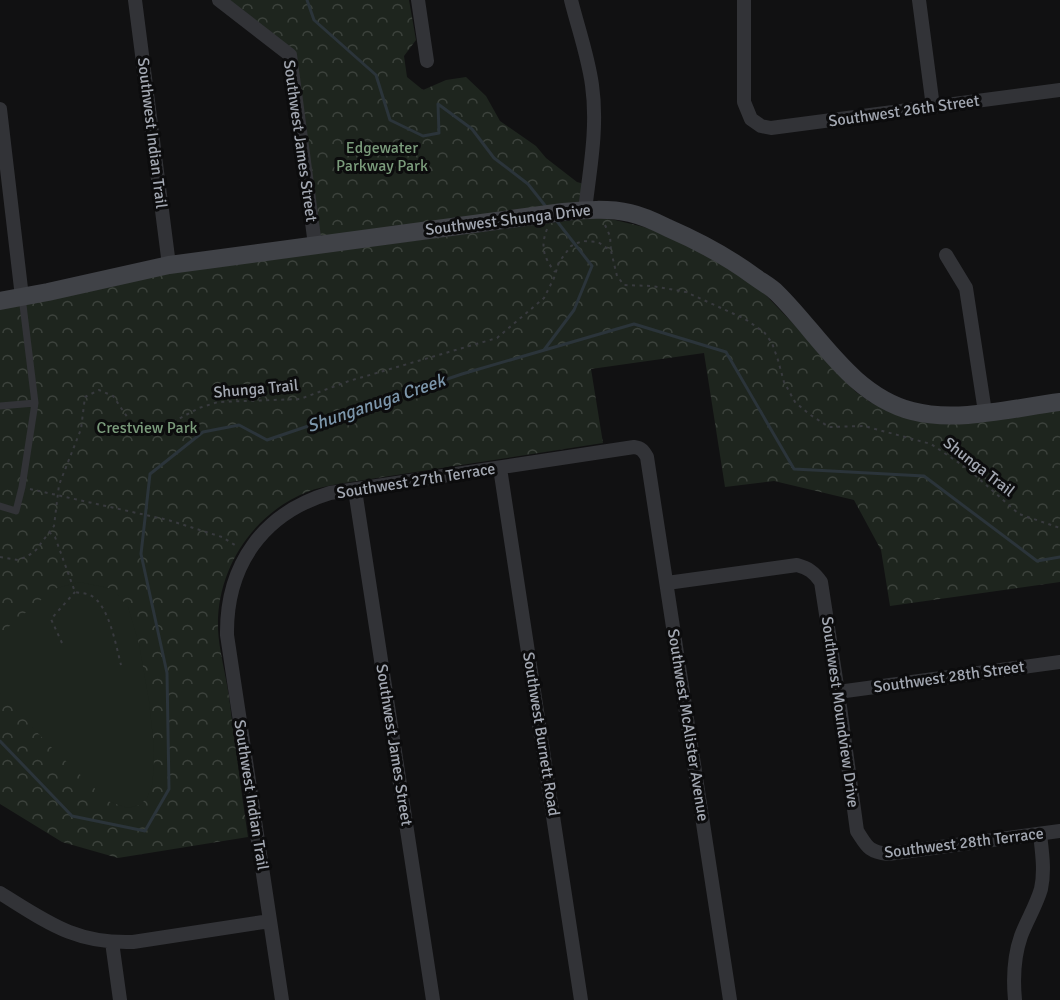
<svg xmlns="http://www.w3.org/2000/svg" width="1060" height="1000" viewBox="0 0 1060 1000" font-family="Signika,sans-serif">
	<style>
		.forest { fill: url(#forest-crowns) }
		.garden { fill: #1e251e }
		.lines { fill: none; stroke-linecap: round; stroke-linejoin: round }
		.stream { stroke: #2b343a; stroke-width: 3 }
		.path { stroke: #383a3e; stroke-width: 2; stroke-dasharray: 3 4.5; stroke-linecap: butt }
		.lane { stroke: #323337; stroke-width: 7 }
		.street { stroke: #323337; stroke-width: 14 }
		.secondary { stroke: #404247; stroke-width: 18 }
		.labels { text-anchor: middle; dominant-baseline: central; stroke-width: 6; stroke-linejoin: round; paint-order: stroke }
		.street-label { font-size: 16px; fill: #a3a8b2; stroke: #0c0c0d }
		.park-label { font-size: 16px; fill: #7b9c7c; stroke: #0c0c0d }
		.water-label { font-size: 18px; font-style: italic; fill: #7c96ab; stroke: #0c0c0d }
	</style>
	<defs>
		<pattern id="forest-crowns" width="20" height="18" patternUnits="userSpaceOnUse" patternTransform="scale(1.5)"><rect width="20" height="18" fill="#1e251e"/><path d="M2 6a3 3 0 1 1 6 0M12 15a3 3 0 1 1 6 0" fill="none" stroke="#3c423c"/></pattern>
	</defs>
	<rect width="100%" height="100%" fill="#111112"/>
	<path class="forest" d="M219,0H409L416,40L404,56L407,77L423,90L446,80L466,77L486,96L500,121L536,146L546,158L577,182L588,185L585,210L315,245L290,55Z
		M597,218L615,220L644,227L680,240L757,286L808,339L833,369L856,392L870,402L899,416L922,421L1060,409V582L890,606L881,550L854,500L774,481L725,487L704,353L591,369L603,443L338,484C328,486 317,488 307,492C252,514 216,570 218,629C219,651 226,674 229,697C235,743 241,790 248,837L118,858L62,842L0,804V308L179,271L581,219Z"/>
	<path class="garden" d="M79,582L113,589L128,607L139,644L149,701L153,738L154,767L152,785L147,798L140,805L127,808L108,801L50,746L0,693V634L54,589Z"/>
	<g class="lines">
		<path class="stream" d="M307,0L314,20L376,75L390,120L423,136L439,133L438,104L472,129L494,158L528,184L547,208
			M544,350L574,310L592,266L556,220
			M0,741L72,816L145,831L169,789L167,673L141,554L150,474L203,432L239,425L267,440L462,374L634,324L726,352L794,469L924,476L1037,561L1060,557"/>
		<path class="path" d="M605,225L610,236L611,251
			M547,229C540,247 544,258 555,272
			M30,489L168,520L222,537L238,547
			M49,532L55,537L75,592C80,593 85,593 90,595C109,604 116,646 121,665
			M0,557L18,560L28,556L36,550L54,526L59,485L81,429L85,397L99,390L113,396L132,424L140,433L158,430L199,408L218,402L300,399L349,381L497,338L544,298L554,278L559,262L571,246L582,241L598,242L611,251L617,276L624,285L652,286L686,292L745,319L764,332L772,343L778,360L784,382L795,402L809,414L829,427L864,426L931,444L968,469L1019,514L1060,528
			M62,643L51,619L75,592"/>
		<path class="lane" d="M0,406L35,403
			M0,506L16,511L22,487L35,403L22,297"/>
		<path class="street" d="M135,0L169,265
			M219,0L290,55L315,245
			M418,0L427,61
			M571,0C578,28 588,56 592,85C598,127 590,168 585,210
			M744,0V102L751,119L761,126L771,128L1060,90
			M919,0L933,107
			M0,109L22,297
			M946,255L966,288L985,412
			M500,468L581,1000
			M355,490L433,1000
			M667,583L797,565C808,568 814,572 821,582L838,692L857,831C867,846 868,852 888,854L1060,831
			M838,692L1060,662
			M0,893C47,922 75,944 133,942L270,921
			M112,942L120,1000
			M282,1000L227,635C226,565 263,513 330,493L634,447C641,448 643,450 647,457L730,1000
			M1015,1000C1013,979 1014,956 1021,936C1027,920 1036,906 1041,889C1045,871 1042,852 1040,834"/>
		<path class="secondary" d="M0,301L48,292L169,265L563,212C585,210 608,208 630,213C644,216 656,222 668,228C698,241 728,257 755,277C762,282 771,287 777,293C819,334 851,395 912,411C957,423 1013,408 1060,402"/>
	</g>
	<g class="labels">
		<g class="street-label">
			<text transform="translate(904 111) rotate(-8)">Southwest 26th Street</text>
			<text transform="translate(152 133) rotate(83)">Southwest Indian Trail</text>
			<text transform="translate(300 141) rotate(82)">Southwest James Street</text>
			<text transform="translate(508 220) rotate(-7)">Southwest Shunga Drive</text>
			<text transform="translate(256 389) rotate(-5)">Shunga Trail</text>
			<text transform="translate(979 467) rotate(38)">Shunga Trail</text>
			<text transform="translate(416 481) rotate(-9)">Southwest 27th Terrace</text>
			<text transform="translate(949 677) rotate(-8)">Southwest 28th Street</text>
			<text transform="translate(840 712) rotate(82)">Southwest Moundview Drive</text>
			<text transform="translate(688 725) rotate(81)">Southwest McAlister Avenue</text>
			<text transform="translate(541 734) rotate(81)">Southwest Burnett Road</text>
			<text transform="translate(394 745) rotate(81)">Southwest James Street</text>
			<text transform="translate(251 795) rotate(81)">Southwest Indian Trail</text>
			<text transform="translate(964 843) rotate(-7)">Southwest 28th Terrace</text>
		</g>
		<g class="park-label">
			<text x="382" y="148">Edgewater<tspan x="382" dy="18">Parkway Park</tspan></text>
			<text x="147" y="428">Crestview Park</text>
		</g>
		<g class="water-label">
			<text transform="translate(376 403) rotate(-19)">Shunganuga Creek</text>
		</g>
	</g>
</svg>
